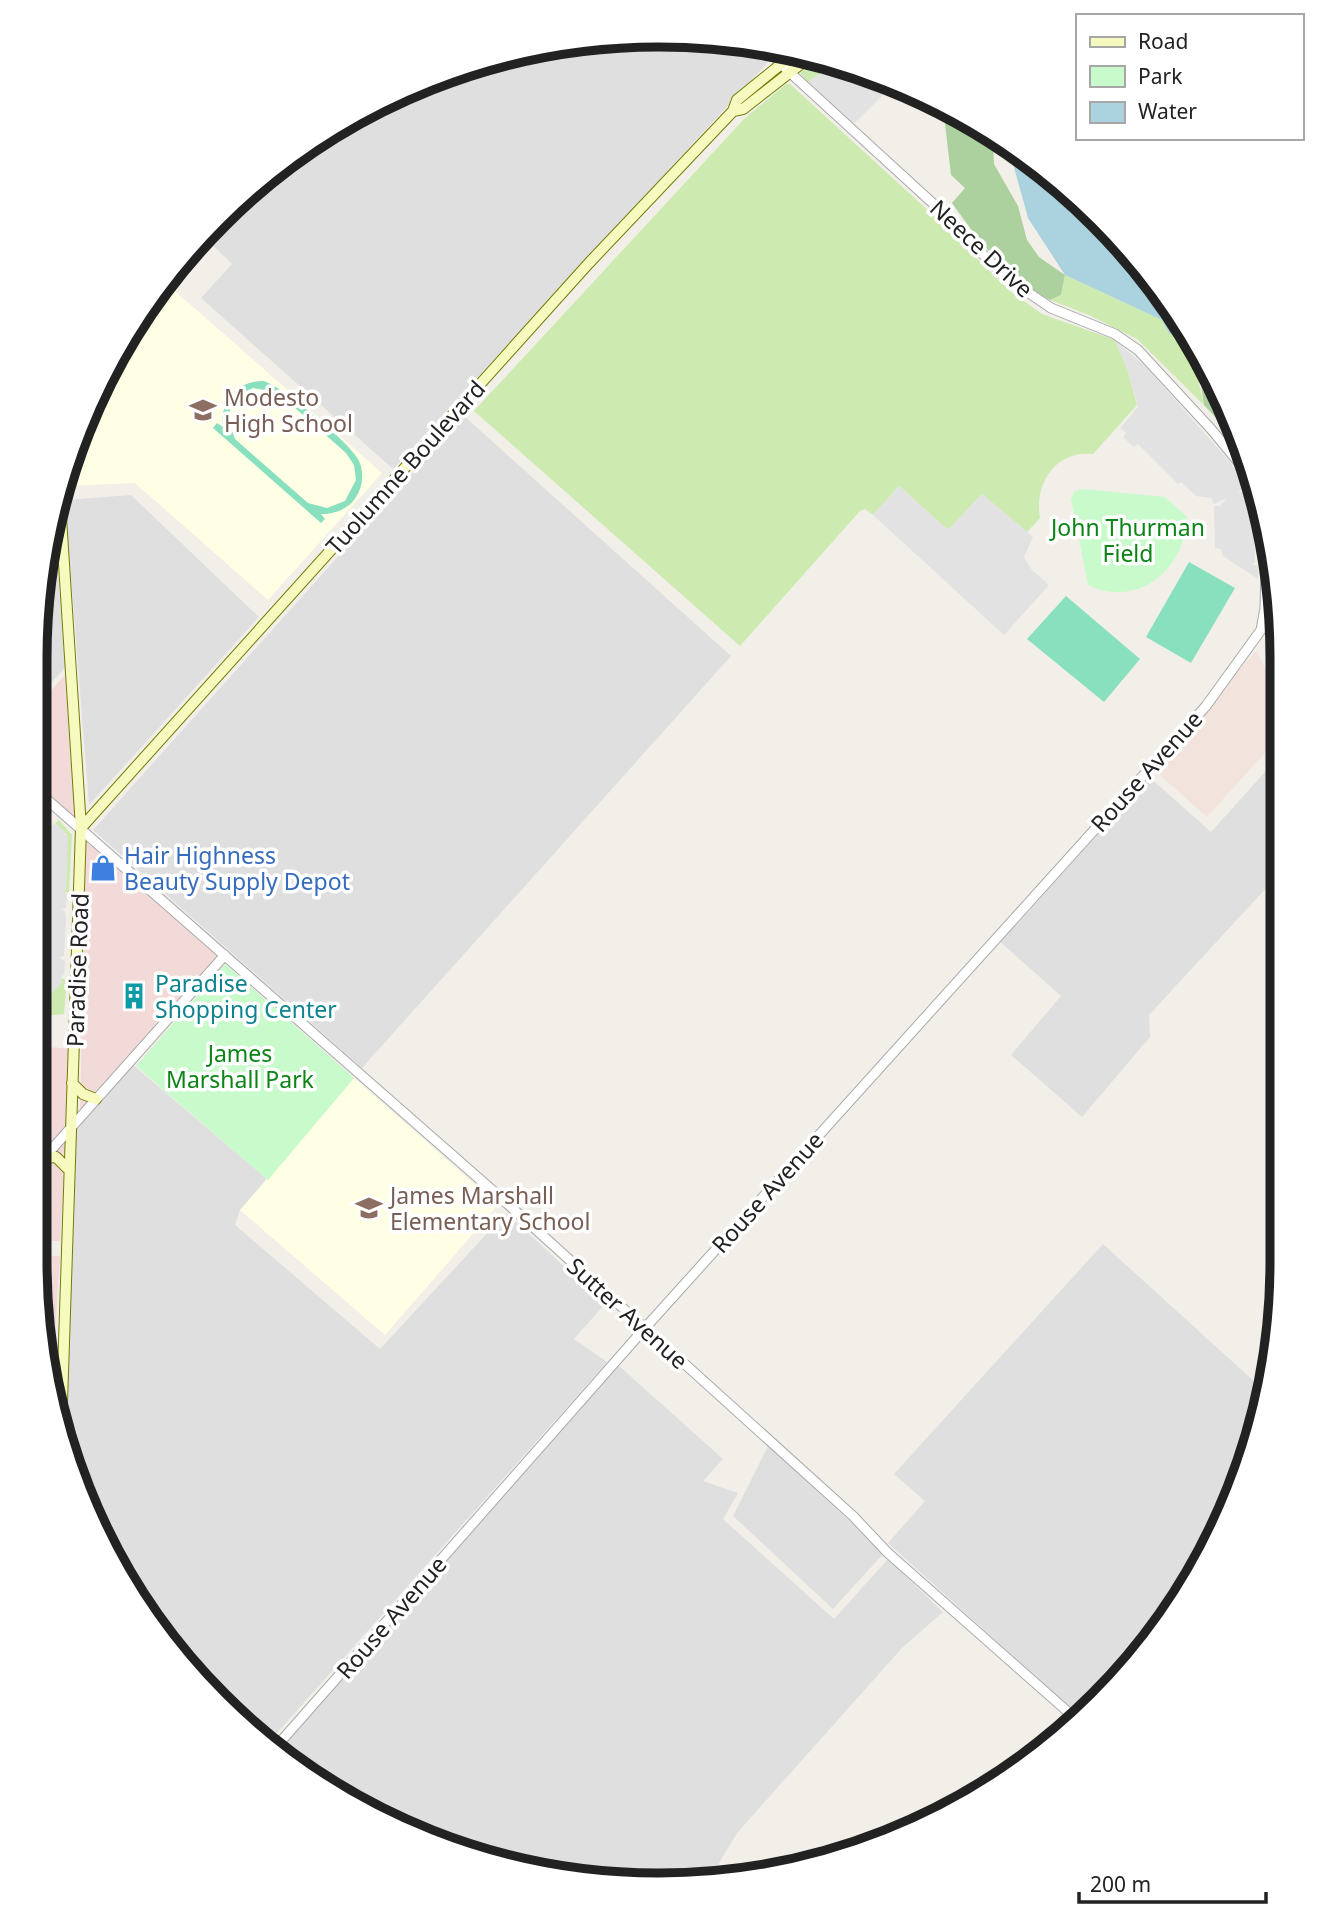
<svg xmlns="http://www.w3.org/2000/svg" width="1317" height="1920" viewBox="0 0 1317 1920" font-family="'Noto Sans',sans-serif">
	<style>
		.residential { fill: #e0dfdf }
		.commercial { fill: #f2dad9 }
		.education { fill: #ffffe5 }
		.military { fill: #f3e3dd }
		.grass { fill: #cdebb0 }
		.forest { fill: #add19e }
		.park { fill: #c8facc }
		.pitch { fill: #88e0be; fill-rule: evenodd }
		.parking { fill: #e2e2e2 }
		.water { fill: #aad3df }
		.lines { fill: none; stroke-linecap: round; stroke-linejoin: round }
		.tertiary-casing { stroke: #a9a9a9; stroke-width: 11 }
		.secondary-casing { stroke: #707d05; stroke-width: 12 }
		.tertiary { stroke: #fff; stroke-width: 9 }
		.secondary { stroke: #f7fabf; stroke-width: 10 }
		.labels { text-anchor: middle; dominant-baseline: central; stroke-width: 7; stroke-linejoin: round; paint-order: stroke }
		.street-label { font-size: 23px; fill: #222; stroke: #fff }
		.education-label { font-size: 23px; fill: #785e54; stroke: #fff; text-anchor: start }
		.park-label { font-size: 23px; fill: #0c8416; stroke: #fff }
		.shop-label { font-size: 23px; fill: #366cbe; stroke: #fff; text-anchor: start }
		.culture-label { font-size: 23px; fill: #0d838f; stroke: #fff; text-anchor: start }
		.rim { fill: none; stroke: #222; stroke-width: 9 }
	</style>
	<rect width="100%" height="100%" fill="#f2efe9"/>
	<path class="residential" d="M659,35L782,47L393,469L201,298L232,264L207,240L217,229L213,224L312,140L420,82L537,47Z
		M464,416L731,656L362,1068L93,830Z
		M131,495L259,617L89,805L65,500Z
		M47,539L56,547L65,668L35,700V658Z
		M1282,753V871L1149,1015L1150,1037L1082,1117L1011,1055L1061,996L998,940L1147,775L1211,832Z
		M132,1064L268,1180L240,1210L235,1225L380,1349L506,1213L605,1304L574,1339L607,1362L268,1743L248,1731L140,1608L68,1448L69,1274L74,1129Z
		M1103,1244L1267,1393L1234,1500L1177,1608L1099,1703L1080,1717L888,1543L925,1501L894,1474Z
		M618,1365L723,1459L703,1481L738,1493L723,1519L834,1619L888,1559L943,1612L902,1648L737,1833L712,1875L578,1880L420,1837L279,1750Z
		M768,1446L884,1553L833,1609L733,1516Z"/>
	<path class="commercial" d="M65,675L75,818L35,783V708Z
		M86,840L220,955L80,1112Z
		M36,1046L72,1049L60,1241H35V1171L48,1140L35,1121Z
		M35,1255L60,1256L53,1366L49,1365Z"/>
	<path class="education" d="M167,284L382,473L268,600L135,483L68,486L118,347Z
		M354,1078L498,1205L385,1335L240,1210Z"/>
	<path class="military" d="M1256,651L1264,665L1280,736L1207,817L1153,769Z"/>
	<path class="grass" d="M818,59L835,64L808,82L800,73Z
		M786,84H790L933,215L1010,291L1042,314L1115,340L1128,371L1137,405L1093,454C1055,450 1034,484 1040,518L1027,532L982,494L948,530L899,486L873,515L865,509L860,511L740,646L474,411L744,119Z
		M1065,275L1162,320L1169,333L1193,348L1217,382L1206,374L1199,384L1204,405L1137,339L1089,315L1050,300L1061,295Z
		M1273,572L1282,688L1278,685L1269,624Z
		M59,820L72,835L69,893L62,892L66,890L67,835L55,823Z
		M60,978L67,980L64,1014L35,1017L46,1000L44,995L48,997L62,982Z"/>
	<path class="forest" d="M943,107L963,118L972,138L988,132L993,141L994,164L1018,206L1027,240L1039,257L1065,275L1061,295L1050,300C1007,279 979,241 952,203L965,188L951,175Z
		M1199,372C1221,377 1231,422 1238,442L1204,405Z"/>
	<path class="park" d="M1083,489L1165,497L1187,517C1185,569 1139,609 1088,585L1071,499L1074,492Z
		M225,964L354,1078L268,1180L136,1066Z"/>
	<path class="pitch" d="M263,381C281,385 349,442 358,459C365,472 363,488 354,500C346,510 334,514 321,514L325,519L321,523L213,428L217,423L223,427C220,401 236,381 263,381ZM253,388L277,392L346,453L354,465L356,480L345,501L327,508L308,503L235,439L228,421L231,406L240,395Z
		M1189,562L1235,588L1191,663L1146,637Z
		M1066,596L1140,659L1104,702L1027,639Z"/>
	<path class="parking" d="M835,64L858,71L884,94L856,122H852L808,82Z
		M1115,340L1146,367L1230,462L1248,487L1237,492H1248L1252,503L1248,509L1254,511L1255,563H1251L1258,567V579L1223,556L1221,549L1215,548L1214,506H1220L1227,498L1214,504L1211,498L1196,496L1181,482L1178,484L1138,444L1134,447L1123,437L1126,433L1120,428L1138,407L1128,371Z
		M899,486L948,530L982,494L1033,537L1024,557L1031,569L1049,585L1004,635L873,515Z
		M35,806L42,812L40,816L44,813L50,819L48,823L52,820L51,825L56,824L65,832L64,835H68L66,891L62,892L67,894L66,908L61,909L65,911L66,918L64,956L59,957L65,962L64,974L60,978L62,982L48,998L44,995L47,1000L35,1013V984L46,971L38,964L35,966L38,939L35,940V846L43,833L35,829Z"/>
	<path class="water" d="M1007,142L1059,185L1074,211L1137,271L1193,348L1169,333L1162,320L1065,275L1028,218Z"/>
	<g class="lines">
		<g class="tertiary-casing">
			<path id="tertiary" d="M785,68L939,209L1004,276L1051,308L1115,334L1138,350L1211,429L1249,475
				M35,789L500,1197L853,1516L888,1553L1076,1719
				M35,1168L225,955
				M275,1748L645,1328L1206,706L1261,630L1265,608L1267,527"/>
		</g>
		<g class="secondary-casing">
			<path id="secondary" d="M733,111L743,109L811,56
				M60,502L81,828L61,1433
				M81,828L589,263L733,111L737,100L796,52
				M72,1083L83,1094L96,1099
				M44,1158L56,1157L68,1169"/>
		</g>
		<use href="#tertiary" class="tertiary"/>
		<use href="#secondary" class="secondary"/>
	</g>
	<defs>
		<g id="school-bare" transform="scale(2.1)"><path d="M0-5L7-2L0 1L-7-2ZM-4 1L0 2.5L4 1V4Q0 6-4 4Z" fill="#8d6e63" stroke="#fff" stroke-width="2.5" paint-order="stroke"/></g>
		<g id="shop-bare" transform="scale(2.1)"><path d="M-5-2.5h2.3a2.7 3.5 0 0 1 5.4 0H5L5.5 6h-11ZM-1.5-2.5h3a1.5 2.3 0 0 0-3 0Z" fill="#3f7fe0" stroke="#fff" stroke-width="2.5" paint-order="stroke"/></g>
		<g id="building-bare" transform="scale(2.1)"><path d="M-4-6H4V6H1V3H-1V6H-4ZM-2.5-4.3h1.7v1.8h-1.7ZM.8-4.3h1.7v1.8H.8ZM-2.5-1h1.7V.8h-1.7ZM.8-1h1.7V.8H.8Z" fill="#0f9aa8" stroke="#fff" stroke-width="2.5" paint-order="stroke"/></g>
	</defs>
	<g fill-rule="evenodd">
		<use href="#school-bare" x="203" y="410"/>
		<use href="#shop-bare" x="103" y="868"/>
		<use href="#building-bare" x="134" y="996"/>
		<use href="#school-bare" x="369" y="1208"/>
	</g>
	<g class="labels">
		<g class="street-label">
			<text transform="translate(982 248) rotate(43)">Neece Drive</text>
			<text transform="translate(405 467) rotate(-48)">Tuolumne Boulevard</text>
			<text transform="translate(1146 771) rotate(-48)">Rouse Avenue</text>
			<text transform="translate(77 970) rotate(-88)">Paradise Road</text>
			<text transform="translate(767 1192) rotate(-48)">Rouse Avenue</text>
			<text transform="translate(628 1313) rotate(42)">Sutter Avenue</text>
			<text transform="translate(391 1617) rotate(-49)">Rouse Avenue</text>
		</g>
		<g class="education-label">
			<text x="224" y="397">Modesto<tspan x="224" dy="26">High School</tspan></text>
			<text x="390" y="1195">James Marshall<tspan x="390" dy="26">Elementary School</tspan></text>
		</g>
		<g class="park-label">
			<text x="1128" y="527">John Thurman<tspan x="1128" dy="26">Field</tspan></text>
			<text x="240" y="1053">James<tspan x="240" dy="26">Marshall Park</tspan></text>
		</g>
		<g class="shop-label">
			<text x="124" y="855">Hair Highness<tspan x="124" dy="26">Beauty Supply Depot</tspan></text>
		</g>
		<g class="culture-label">
			<text x="155" y="983">Paradise<tspan x="155" dy="26">Shopping Center</tspan></text>
		</g>
	</g>
	<path d="M0 0H1317V1920H0ZM658 47H659A611 611 0 0 1 1270 658V1262A611 611 0 0 1 659 1873H658A611 611 0 0 1 47 1262V658A611 611 0 0 1 658 47Z" fill="#fff" fill-rule="evenodd"/>
	<path class="rim" d="M658 47H659A611 611 0 0 1 1270 658V1262A611 611 0 0 1 659 1873H658A611 611 0 0 1 47 1262V658A611 611 0 0 1 658 47Z"/>
	<rect x="1076" y="14" width="228" height="126" fill="#ffffff" stroke="#a7a7a7" stroke-width="2"/>
	<rect x="1090" y="37" width="35" height="10" fill="#f7fabf" stroke="#a7a7a7" stroke-width="2"/>
	<text x="1138" y="49" font-size="21" fill="#222222">Road</text>
	<rect x="1090" y="66" width="35" height="21" fill="#c8facc" stroke="#a7a7a7" stroke-width="2"/>
	<text x="1138" y="84" font-size="21" fill="#222222">Park</text>
	<rect x="1090" y="102" width="35" height="21" fill="#aad3df" stroke="#a7a7a7" stroke-width="2"/>
	<text x="1138" y="119" font-size="21" fill="#222222">Water</text>
	<path d="M1079 1892v10h187v-10" fill="none" stroke="#222222" stroke-width="3.5"/>
	<text x="1090" y="1892" font-size="21" fill="#222222" stroke="#ffffff" stroke-width="5" paint-order="stroke">200 m</text>
</svg>
